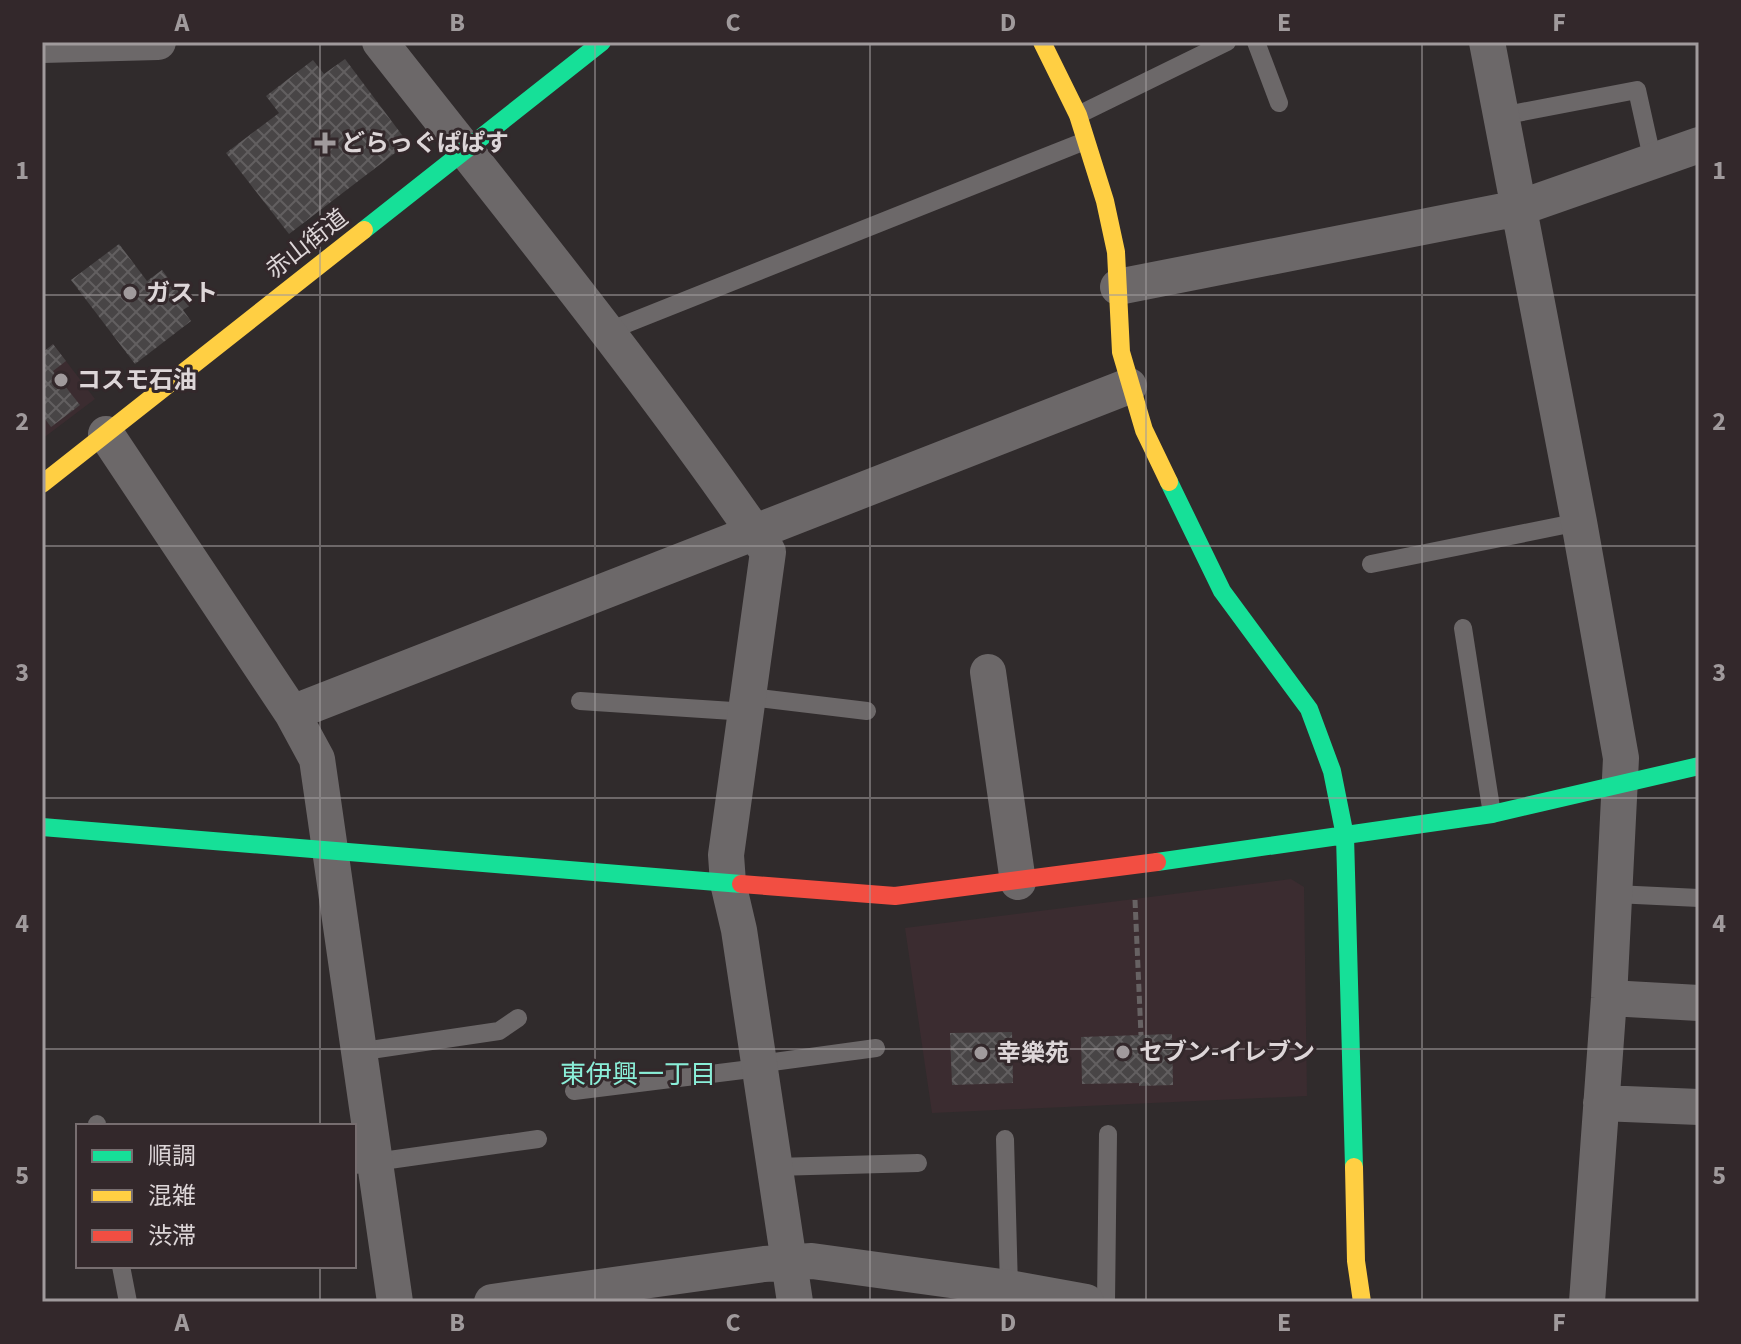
<svg xmlns="http://www.w3.org/2000/svg" width="1741" height="1344" viewBox="0 0 1741 1344" font-family="'Source Sans 3','Noto Sans JP',sans-serif">
	<style>
		.built { fill: #3b2c30 }
		.building { fill: url(#building-cross-hatch) }
		.lines { fill: none; stroke-linecap: round; stroke-linejoin: round }
		.path { stroke: #676263; stroke-width: 5; stroke-dasharray: 8 4; stroke-linecap: butt }
		.lane { stroke: #6c6869; stroke-width: 18 }
		.street { stroke: #6c6869; stroke-width: 36 }
		.fast { stroke: #16e098; stroke-width: 18 }
		.slow { stroke: #ffcf43; stroke-width: 18 }
		.jam { stroke: #f24e42; stroke-width: 18 }
		.grid { fill: none; stroke: #a09a9c; stroke-width: 2; stroke-opacity: 0.55 }
		.poi-dot { fill: #a09a9c; stroke: #33282b; stroke-width: 3 }
		.labels { text-anchor: middle; dominant-baseline: central; stroke-width: 6; stroke-linejoin: round; paint-order: stroke }
		.poi-label { font-size: 24px; font-weight: bold; fill: #ddd6d8; stroke: #33282b; text-anchor: start }
		.street-label { font-size: 24px; fill: #ddd6d8; stroke: #33282b }
		.neighbourhood-label { font-size: 26px; fill: #8aeed8; stroke: #33282b }
		.neatline { fill: none; stroke: #a09a9c; stroke-width: 3 }
		.grid-label { font-size: 26px; text-anchor: middle; font-weight: bold; fill: #a09a9c }
	</style>
	<defs>
		<pattern id="building-cross-hatch" width="8" height="8" patternUnits="userSpaceOnUse" patternTransform="scale(2)"><rect width="8" height="8" fill="#484546"/><path d="M0 0l8 8M0 8l8-8" fill="none" stroke="#625f60"/></pattern>
	</defs>
	<rect width="100%" height="100%" fill="#302b2c"/>
	<path class="built" d="M53,344L95,399L42,439V353Z
		M1291,879L1304,887L1307,1096L932,1113L905,928Z"/>
	<path class="building" d="M345,59L408,143L289,234L226,153L279,113L266,96L313,60L324,74Z
		M119,244L147,281L162,270L189,306L183,310L191,321L135,364L71,280Z
		M53,344L66,361L53,371L80,405L51,427L42,415V353Z
		M1012,1032L1013,1083L952,1085L950,1033Z
		M1172,1034L1173,1085L1139,1086V1083L1082,1084L1081,1037Z"/>
	<g class="lines">
		<path class="path" d="M1135,900L1141,1035"/>
		<path class="lane" d="M1256,42L1279,103
			M1078,115L1227,42
			M1501,116L1637,90L1653,162
			M606,332L1085,141
			M1371,564L1579,522
			M1463,628L1492,814
			M750,697L867,711
			M580,701L748,712
			M1615,894L1699,898
			M357,1052L499,1031L518,1018
			M758,1064L876,1048
			M574,1091L759,1068
			M97,1124V1126
			M1005,1139L1009,1288
			M354,1165L538,1139
			M775,1167L918,1163
			M121,1266L128,1302
			M1106,1302L1108,1134"/>
		<path class="street" d="M380,42C512,210 647,376 768,552L726,855L728,883L739,930L795,1302
			M1487,42L1579,522L1621,758L1609,998L1587,1302
			M42,45L158,42
			M1118,287L1519,208L1699,145
			M106,434L292,713L317,759L395,1302
			M988,672L1018,882
			M292,713L1129,386
			M1609,998L1699,1003
			M1601,1103L1699,1107
			M492,1302L764,1264L812,1261L1009,1288L1086,1302"/>
		<path class="fast" d="M364,230L602,42
			M1169,482L1222,591L1309,709L1332,771L1345,836L1354,1167
			M42,827L741,884
			M1157,862L1492,814L1699,766"/>
		<path class="slow" d="M1042,42L1078,115L1105,201L1116,252L1121,352L1144,430L1169,482
			M42,484L364,230
			M1354,1167L1356,1261L1362,1302"/>
		<path class="jam" d="M741,884L895,896L1157,862"/>
	</g>
	<path class="grid" d="M320,42V1126M595,42V1302M870,42V1302M1146,42V1302M1422,42V1302M42,295H1699M42,546H1699M42,798H1699M42,1049H1699M320,1266V1302"/>
	<g class="poi-dot">
		<path d="M321 131h8v8h8v8h-8v8h-8v-8h-8v-8h8z"/>
		<circle cx="130" cy="293" r="8"/>
		<circle cx="61" cy="380" r="8"/>
		<circle cx="1123" cy="1052" r="8"/>
		<circle cx="981" cy="1053" r="8"/>
	</g>
	<g class="labels">
		<g class="poi-label">
			<text x="341" y="143">どらっぐぱぱす</text>
			<text x="146" y="293">ガスト</text>
			<text x="77" y="380">コスモ石油</text>
			<text x="1139" y="1052">セブン-イレブン</text>
			<text x="997" y="1053">幸樂苑</text>
		</g>
		<g class="street-label">
			<text transform="translate(307 244) rotate(-38)">赤山街道</text>
		</g>
		<g class="neighbourhood-label">
			<text x="638" y="1074">東伊興一丁目</text>
		</g>
	</g>
	<rect width="1741" height="1344" fill="none" stroke="#33282b" stroke-width="88"/>
	<rect x="76" y="1124" width="280" height="144" fill="#33282b" stroke="#776e70" stroke-width="2"/>
	<rect x="92" y="1150" width="40" height="12" fill="#16e098" stroke="#776e70" stroke-width="2"/>
	<text x="148" y="1164" font-size="24" fill="#ddd6d8">順調</text>
	<rect x="92" y="1190" width="40" height="12" fill="#ffcf43" stroke="#776e70" stroke-width="2"/>
	<text x="148" y="1204" font-size="24" fill="#ddd6d8">混雑</text>
	<rect x="92" y="1230" width="40" height="12" fill="#f24e42" stroke="#776e70" stroke-width="2"/>
	<text x="148" y="1244" font-size="24" fill="#ddd6d8">渋滞</text>
	<rect x="44" y="44" width="1653" height="1256" class="neatline"/>
	<g class="grid-label">
		<text x="182" y="31">A</text>
		<text x="457" y="31">B</text>
		<text x="733" y="31">C</text>
		<text x="1008" y="31">D</text>
		<text x="1284" y="31">E</text>
		<text x="1559" y="31">F</text>
		<text x="22" y="179">1</text>
		<text x="1719" y="179">1</text>
		<text x="22" y="430">2</text>
		<text x="1719" y="430">2</text>
		<text x="22" y="681">3</text>
		<text x="1719" y="681">3</text>
		<text x="22" y="932">4</text>
		<text x="1719" y="932">4</text>
		<text x="22" y="1184">5</text>
		<text x="1719" y="1184">5</text>
		<text x="182" y="1331">A</text>
		<text x="457" y="1331">B</text>
		<text x="733" y="1331">C</text>
		<text x="1008" y="1331">D</text>
		<text x="1284" y="1331">E</text>
		<text x="1559" y="1331">F</text>
	</g>
</svg>
